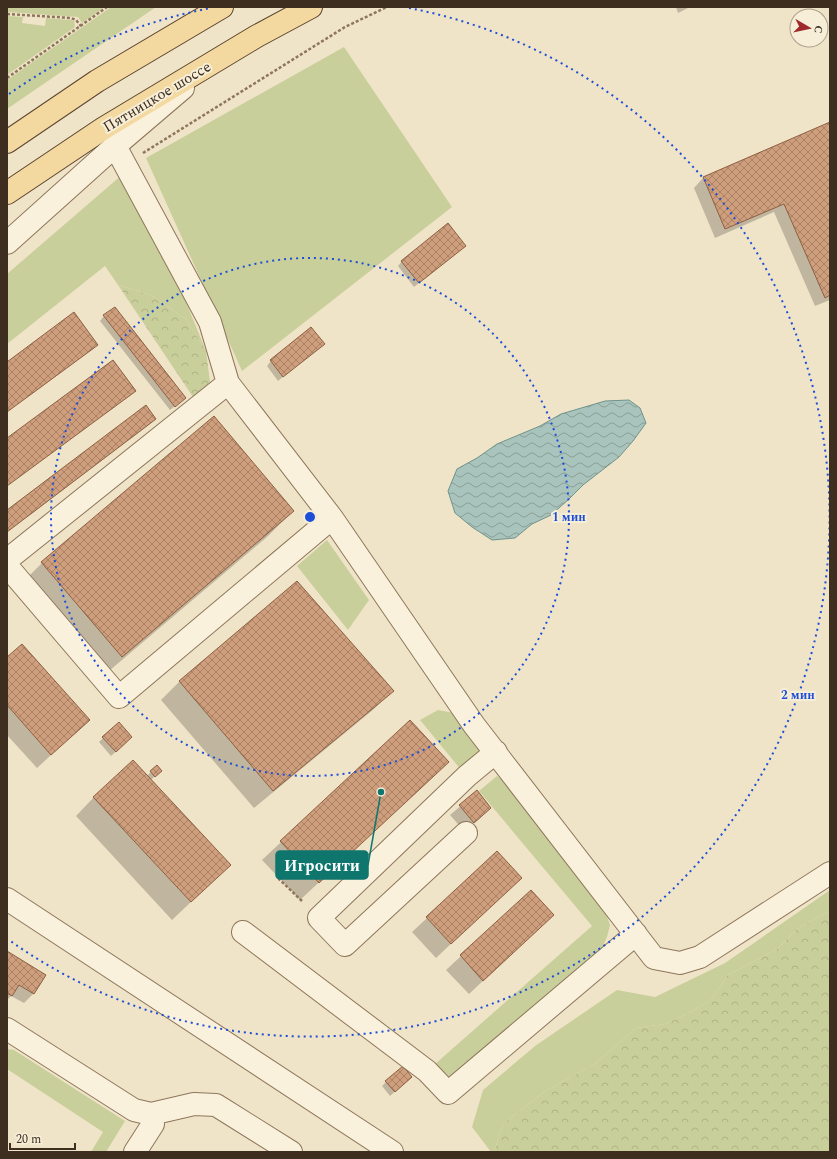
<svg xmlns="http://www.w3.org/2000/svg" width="837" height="1159" viewBox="0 0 837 1159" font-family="Spectral,serif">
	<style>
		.green { fill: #c9cf9b }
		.forest { fill: url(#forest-crowns) }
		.water { fill: url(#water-waves); stroke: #6f938a }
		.shadow { fill: #0003 }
		.building { fill: url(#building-cross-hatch); stroke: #8d5f41 }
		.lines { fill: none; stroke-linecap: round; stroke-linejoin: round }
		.minor-casing { stroke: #8d765c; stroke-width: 24 }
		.major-casing { stroke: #5b4430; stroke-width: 24 }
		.path { stroke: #8d765c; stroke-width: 2.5; stroke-dasharray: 3 2; stroke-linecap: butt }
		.minor { stroke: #faf1dc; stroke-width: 22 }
		.major { stroke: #f3d9a0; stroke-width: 22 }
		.ring { fill: none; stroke: #1d4ed8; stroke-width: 2; stroke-dasharray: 2 4 }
		.labels { text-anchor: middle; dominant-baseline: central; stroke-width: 4; stroke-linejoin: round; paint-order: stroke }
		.street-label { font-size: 15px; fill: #3d2e20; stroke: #f7eed8 }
		.centre { fill: #1d4ed8; stroke: #f7eed8; stroke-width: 2 }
		.ring-label { font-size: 12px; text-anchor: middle; font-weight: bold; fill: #1d4ed8; stroke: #f7eed8; stroke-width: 4; stroke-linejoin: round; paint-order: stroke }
		.leader { fill: none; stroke: #0f766e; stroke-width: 1.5 }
		.callout-dot { fill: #0f766e; stroke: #f7eed8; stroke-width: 1.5 }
		.callout { fill: #0f766e; stroke: #0f766e; stroke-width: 1.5 }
		.callout-label { font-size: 16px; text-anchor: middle; font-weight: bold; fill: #fff }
	</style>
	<defs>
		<pattern id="forest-crowns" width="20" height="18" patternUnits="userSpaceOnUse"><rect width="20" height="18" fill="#c9cf9b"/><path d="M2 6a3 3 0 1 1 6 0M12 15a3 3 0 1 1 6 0" fill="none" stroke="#aeb285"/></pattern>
		<pattern id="water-waves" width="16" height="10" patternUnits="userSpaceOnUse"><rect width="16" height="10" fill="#a9c4bc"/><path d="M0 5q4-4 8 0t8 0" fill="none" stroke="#8ba098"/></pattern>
		<pattern id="building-cross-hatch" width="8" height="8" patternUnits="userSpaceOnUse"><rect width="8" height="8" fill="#cf9f7d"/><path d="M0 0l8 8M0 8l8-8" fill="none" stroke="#a98266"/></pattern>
	</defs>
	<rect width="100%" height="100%" fill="#f0e4c8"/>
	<path class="green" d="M7,7H105L82,23L78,17L7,12Z
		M111,7H156L7,109V80Z
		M7,16L23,17L22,23L45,26L46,18L71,20L74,21L75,27L7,75Z
		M344,47L452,207L242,371L146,158Z
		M123,174L179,285L206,351L186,319L151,295L118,285L105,266L7,344V274Z
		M327,540L369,600L348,630L297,566Z
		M438,710L454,713L481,753L462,771L420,720Z
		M497,776L520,793L604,908L610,925L607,937L601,950L456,1075L449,1076L435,1064L592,926L479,791Z
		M830,890V912L821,915L796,930L777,949L728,975L712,999L689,1013L665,1024L636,1028L596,1063L544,1092L503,1124L494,1152H491L472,1127L483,1090L535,1046L617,990L655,997L725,963Z
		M7,1049L14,1050L125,1121L106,1152H91L103,1132L7,1069Z"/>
	<path class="forest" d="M118,285L151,295L186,319L206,351L210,382L193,397Z
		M830,912V1152H494L503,1124L544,1092L596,1063L636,1028L665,1024L689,1013L712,999L728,975L777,949L796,930L821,915Z"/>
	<path class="water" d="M629,400L640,408L646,423L633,441L619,457L583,485L568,500L551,515L532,524L515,538L492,540L472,527L455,513L448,491L457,469L477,458L497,444L540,426L561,414L605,401Z"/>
	<path class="shadow" d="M676,7H690L678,13Z
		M830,123V300L815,306L774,212L715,238L694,188L703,178Z
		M460,250L414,287L398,266L402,261Z
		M104,316L180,402L170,410L100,321Z
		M97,344L93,349L7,412V363Z
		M323,344L278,381L267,366L271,361Z
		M155,419L150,424L7,532V511Z
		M293,511L267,537L96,682L17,588L42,563Z
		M296,582L392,691L374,709L254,808L161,700L179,682Z
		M7,658L89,720L37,768L7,735Z
		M410,721L429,780L300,900L262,860Z
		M103,738L127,742L111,756L99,742Z
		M156,766V775L151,780L230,865L172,920L76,816L94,797L147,776Z
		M477,792L481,817L464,831L450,815Z
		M497,853L521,878L436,958L412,932Z
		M531,891L553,915L469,994L446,970Z
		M7,952L44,975L33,994L24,1003L11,996L7,1000Z
		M411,1077L390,1096L382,1086L386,1082Z"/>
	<path class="building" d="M830,122V295L825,298L784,204L725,229L703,177Z
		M448,223L466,246L419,283L401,261Z
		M115,307L186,398L175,407L103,315Z
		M74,312L98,345L7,412V362Z
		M311,327L325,344L283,377L270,360Z
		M113,360L136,391L7,486V438Z
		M146,405L156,419L7,532V510Z
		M214,416L294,511L122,657L41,562Z
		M297,581L394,691L273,791L179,681Z
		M22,644L90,720L51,755L7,705V657Z
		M410,720L449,762L319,883L280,841Z
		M119,722L132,737L116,752L102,737Z
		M133,760L231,865L191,902L93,797Z
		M157,765L162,771L155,777L150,771Z
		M477,790L491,808L474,823L459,805Z
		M497,851L522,878L451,944L426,917Z
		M531,890L554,915L483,981L460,955Z
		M7,951L46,975L34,994L19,985L12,996L7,993Z
		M403,1066L412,1077L395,1092L385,1081Z"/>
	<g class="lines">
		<g class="minor-casing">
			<path id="minor" d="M115,146L210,322L228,383L332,518L474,725L654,958L680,963L700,957L830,873
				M7,243L115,146L183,88
				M7,560L228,383
				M7,566L119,697L332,518
				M466,833L345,945L319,918L467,776L496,752
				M7,899L392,1152
				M243,932L427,1071L448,1093L636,934
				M7,1029L134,1110L151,1114L194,1104L216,1105L291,1152
				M135,1152L153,1124L151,1114"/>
		</g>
		<g class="major-casing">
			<path id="major" d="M7,142L97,81L222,7
				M7,193L104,128L257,36L311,7"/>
		</g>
		<path class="path" d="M7,14L71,18L76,20L81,26
			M7,78L107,7
			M143,153L345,27L387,7
			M298,861L279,879L303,902"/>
		<use href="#minor" class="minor"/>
		<use href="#major" class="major"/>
	</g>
	<g class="ring">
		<circle cx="310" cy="517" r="259"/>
		<path d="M9 94A519 519 0 0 1 211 8M409 8A519 519 0 1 1 9 940"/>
	</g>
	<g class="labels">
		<g class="street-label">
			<text transform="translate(157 97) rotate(-31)">Пятницкое шоссе</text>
		</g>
	</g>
	<circle cx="310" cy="517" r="6" class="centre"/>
	<g class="ring-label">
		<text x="569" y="521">1 мин</text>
		<text x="798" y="699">2 мин</text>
	</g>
	<path class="leader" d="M381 792L368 865"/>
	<circle class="callout-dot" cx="381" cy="792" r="4"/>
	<rect class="callout" x="276" y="851" width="92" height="28" rx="4"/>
	<g class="callout-label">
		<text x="322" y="871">Игросити</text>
	</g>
	<rect width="837" height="1159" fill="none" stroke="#3d2e20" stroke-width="16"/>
	<g transform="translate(809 28) rotate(99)"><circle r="19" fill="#f7eed8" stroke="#ada18e"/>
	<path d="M0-3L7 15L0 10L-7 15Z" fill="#9e2a2b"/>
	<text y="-6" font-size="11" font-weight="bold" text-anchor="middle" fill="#3d2e20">С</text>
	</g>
	<path d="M10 1143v6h65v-6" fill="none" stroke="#3d2e20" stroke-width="2"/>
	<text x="16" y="1143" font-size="12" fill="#3d2e20" stroke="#f7eed8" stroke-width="3" paint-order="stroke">20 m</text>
</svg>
